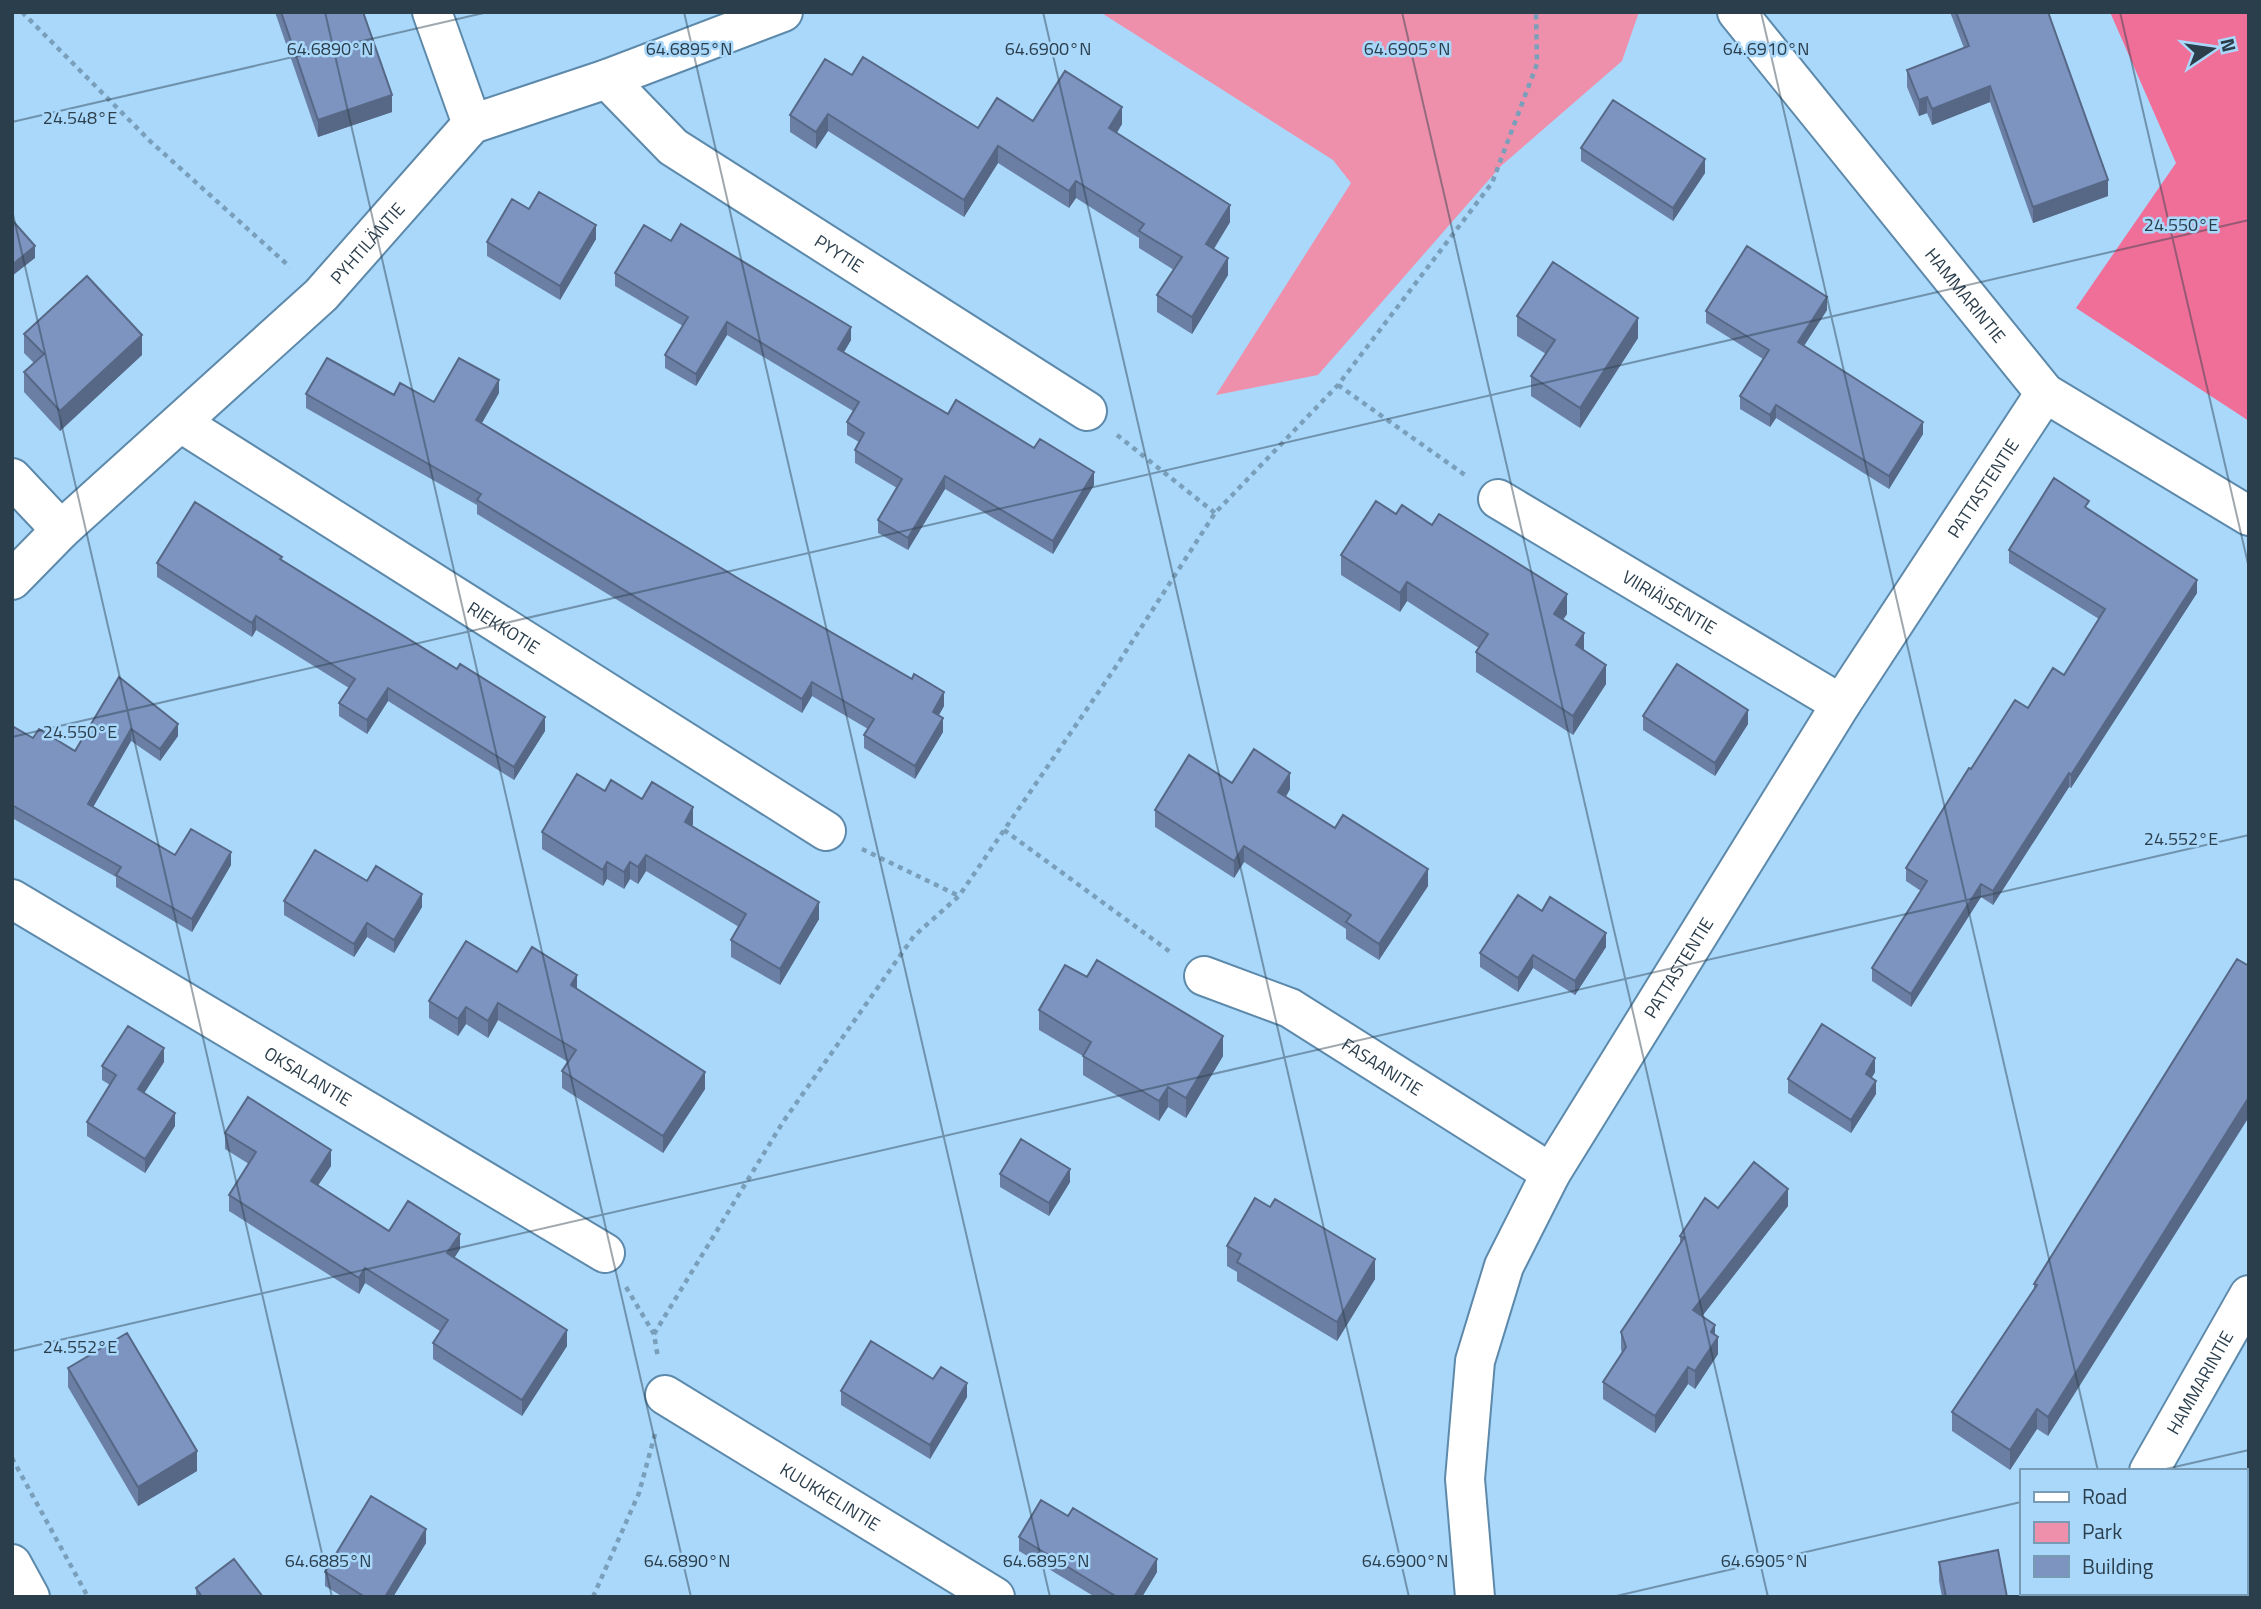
<svg xmlns="http://www.w3.org/2000/svg" width="2261" height="1609" viewBox="0 0 2261 1609" font-family="'Titillium Web',sans-serif">
	<style>
		.green { fill: #ee90ab }
		.forest { fill: #f06f99 }
		.lines { fill: none; stroke-linecap: round; stroke-linejoin: round }
		.minor-casing { stroke: #5d89aa; stroke-width: 42 }
		.path { stroke: #7a9fba; stroke-width: 4.5; stroke-dasharray: 5 5; stroke-linecap: butt }
		.minor { stroke: #fff; stroke-width: 38 }
		.wall { fill: #6b7fa4 }
		.shaded-wall { fill: #576886 }
		.building { fill: #7c94bf; stroke: #576886; stroke-width: 2 }
		.ticks { fill: none; stroke: #2b3e4c; stroke-width: 2; stroke-opacity: 0.45 }
		.labels { text-anchor: middle; dominant-baseline: central; stroke-width: 5; stroke-linejoin: round; paint-order: stroke }
		.street-label { font-size: 18px; fill: #2b3e4c; stroke: #a9d8fb }
		.ticks-label { font-size: 18px; text-anchor: middle; fill: #2b3e4c; stroke: #a9d8fb; stroke-width: 5; stroke-linejoin: round; paint-order: stroke }
	</style>
	<rect width="100%" height="100%" fill="#a9d8fb"/>
	<path class="green" d="M1100,12H1639L1622,61L1501,166L1318,375L1216,395L1351,183L1333,160Z"/>
	<path class="forest" d="M2110,12H2249V421L2076,308L2176,163Z"/>
	<g class="lines">
		<g class="minor-casing">
			<g id="minor">
				<path d="M432,12L472,124"/>
				<path id="s1" d="M1737,12L2045,393L2249,516"/>
				<path id="s2" d="M607,79L673,147L1087,411"/>
				<path id="s3" d="M181,423L826,831"/>
				<path d="M12,478L61,530"/>
				<path id="s4" d="M1498,499L1841,704"/>
				<path id="s5" d="M12,580L61,530L321,295L472,124L607,79L783,12"/>
				<path id="s6" d="M12,899L605,1253"/>
				<path id="s7" d="M1204,976L1290,1008L1551,1173"/>
				<path id="s8" d="M665,1395L995,1597"/>
				<path id="s9" d="M2149,1471L2249,1295"/>
				<path d="M12,1564L30,1597"/>
				<path d="M2126,1593V1597"/>
				<path id="s10" d="M1475,1597L1465,1479L1475,1361L1504,1266L1551,1173L1841,704L2045,393"/>
			</g>
		</g>
		<path class="path" d="M22,12L151,142L290,267
			M1338,385L1465,475
			M1117,435L1215,513
			M1004,830L1173,954
			M862,849L959,896
			M626,1287L654,1334L658,1358
			M654,1334L783,1122L914,936L959,896L1117,665L1215,513L1338,385L1492,183L1537,64L1536,12
			M12,1458L88,1597
			M593,1597L639,1493L655,1434"/>
		<use href="#minor" class="minor"/>
	</g>
	<path class="wall" d="M275,12H363L392,112L318,137Z
		M1950,12H2048L2108,196L2033,223L1990,102L1932,125L1927,113L1919,116L1907,87V70L1964,48Z
		M852,75L978,128L1033,121L1122,124L1117,133L1230,222L1214,249L1228,275L1192,334L1157,312V295L1174,270L1139,248V238L1076,198L1069,208L998,163L964,217L828,131L816,149L790,132V115Z
		M1581,148L1705,173L1673,221L1581,161Z
		M529,209L596,239L560,300L487,256V242Z
		M671,241L851,340L844,352L948,414L1094,485L1053,554L945,489L908,550L878,533V520L897,488L855,463V450L859,442L847,435V422L853,411L727,335L696,386L665,368V355L683,326L615,286V273Z
		M1827,310L1804,346L1923,434L1889,489L1776,418L1770,427L1740,409V396L1763,359L1706,323V311Z
		M1517,316L1638,338L1580,428L1531,396V376L1546,354L1517,336Z
		M24,334L142,355L60,431L24,392V372L34,363L24,353Z
		M499,393L482,423L944,706L938,716L943,732L915,779L864,748V735L868,729L812,696L802,713L477,514V505L306,408V394L394,395L434,402Z
		M2089,510L2197,593L2071,788L2069,787L1993,905L1981,897L1911,1007L1872,981V968L1921,891L1906,881V868L1971,769L2028,708L2064,675L2099,619L2009,563V550Z
		M1396,514L1567,614L1563,619L1606,684L1573,735L1476,672V652L1479,648L1407,601L1400,612L1341,575V555Z
		M282,560L545,731L514,780L388,701L367,734L339,716V703L349,688L256,630L252,637L157,577V563Z
		M119,677L178,736L160,761L131,741L93,807L175,855L231,865L192,932L116,887V877L12,818V726L33,738L75,751Z
		M1643,716L1748,724L1715,776L1643,730Z
		M1232,783L1290,789L1286,797L1428,886L1379,960L1346,939V929L1244,862L1234,878L1155,827V810Z
		M605,791L642,799L693,824L692,826L819,919L780,985L731,957V940L739,927L646,871L638,884L630,879L624,889L607,879L603,886L542,849V832Z
		M284,901L422,907L394,953L367,937L354,957L284,915Z
		M1542,911L1606,947L1575,995L1533,968L1518,992L1480,967V953Z
		M2237,959L2048,1436L2037,1429L2010,1470L1952,1431V1412L2034,1290V1284Z
		M517,972L577,989L705,1089L663,1153L562,1088V1071L568,1062L498,1020L488,1038L466,1024L458,1036L429,1018V1001Z
		M1039,1010L1223,1056L1186,1118L1168,1107L1159,1121L1083,1075V1056L1039,1030Z
		M164,1062L144,1093L175,1126L145,1173L87,1136V1122L110,1085L102,1080V1066Z
		M1875,1072L1871,1078L1876,1094L1851,1133L1788,1093V1079Z
		M225,1133L331,1166L318,1185L389,1231L460,1249L454,1258L567,1346L522,1416L433,1359V1343L440,1331L365,1283L359,1294L229,1211V1195L249,1164L225,1149Z
		M1000,1174L1070,1182L1049,1216L1000,1187Z
		M1788,1206L1702,1316L1715,1335L1718,1354L1695,1389L1688,1384L1655,1433L1603,1399V1382L1622,1353L1621,1349V1332L1680,1243V1236L1718,1208Z
		M1270,1207L1375,1279L1337,1341L1237,1281V1272L1227,1266V1246Z
		M68,1368L197,1471L138,1506L68,1387Z
		M933,1379L967,1397L930,1459L841,1405V1391Z
		M1019,1537L1157,1572L1142,1597H1095L1019,1551Z
		M426,1543L393,1597H343L325,1586V1572Z
		M1939,1562L2007,1597H1942L1939,1581Z
		M196,1588L263,1597H196Z"/>
	<path class="shaded-wall" d="M1990,86V102L1932,125V109Z
		M392,95V112L318,137V120Z
		M1927,97V113L1919,116V100Z
		M1122,107V124L1109,145V128Z
		M828,114V131L816,149V132Z
		M998,146V163L964,217V200Z
		M1705,159V173L1673,221V208Z
		M2108,180V196L2033,223V207Z
		M1076,181V198L1069,208V191Z
		M1230,205V222L1206,261V244Z
		M596,225V239L560,300V286Z
		M35,246V258L12,276V265Z
		M1228,258V275L1192,334V317Z
		M1827,297V310L1798,355V342Z
		M1638,318V338L1580,428V408Z
		M727,322V335L696,386V374Z
		M851,327V340L838,362V349Z
		M142,335V355L60,431V411Z
		M499,380V393L476,433V420Z
		M1776,405V418L1770,427V415Z
		M1923,422V434L1889,489V476Z
		M1094,472V485L1053,554V541Z
		M945,476V489L908,550V538Z
		M2197,580V593L2071,788V775Z
		M1407,582V601L1400,612V593Z
		M1567,594V614L1554,633V614Z
		M256,616V630L252,637V623Z
		M1584,633V653L1576,645Z
		M1606,665V684L1573,735V716Z
		M812,682V696L802,713V699Z
		M388,688V701L367,734V720Z
		M944,692V706L933,726V712Z
		M1748,710V724L1715,776V763Z
		M545,717V731L514,780V767Z
		M943,718V732L915,779V766Z
		M178,724V736L160,761V749Z
		M131,729V741L88,816V804Z
		M1290,773V789L1278,808V792Z
		M2069,773V787L1993,905V891Z
		M693,807V824L685,838V822Z
		M1244,846V862L1234,878V861Z
		M231,852V865L192,932V919Z
		M646,855V871L638,884V867Z
		M607,862V879L603,886V870Z
		M630,862V879L624,889V872Z
		M1428,869V886L1379,960V944Z
		M1981,884V897L1911,1007V994Z
		M422,894V907L394,953V940Z
		M819,902V919L780,985V969Z
		M367,923V937L354,957V944Z
		M1606,933V947L1575,995V981Z
		M1533,955V968L1518,992V978Z
		M577,975V991L571,985Z
		M498,1003V1020L488,1038V1021Z
		M466,1007V1024L458,1036V1019Z
		M1223,1036V1056L1186,1118V1098Z
		M164,1048V1062L138,1103V1089Z
		M1875,1058V1072L1866,1088V1074Z
		M705,1072V1089L663,1153V1136Z
		M1876,1081V1094L1851,1133V1120Z
		M1168,1087V1107L1159,1121V1101Z
		M2249,1097V1117L2048,1436V1417Z
		M175,1113V1126L145,1173V1159Z
		M331,1150V1166L311,1196V1181Z
		M1070,1169V1182L1049,1216V1203Z
		M1788,1189V1206L1693,1328V1310Z
		M460,1234V1249L447,1269V1253Z
		M1375,1259V1279L1337,1341V1322Z
		M365,1268V1283L359,1294V1278Z
		M1715,1325V1341L1718,1337V1354L1695,1389V1371L1711,1332Z
		M567,1330V1346L522,1416V1400Z
		M1688,1367V1384L1655,1433V1416Z
		M967,1383V1397L930,1459V1445Z
		M2037,1409V1429L2010,1470V1450Z
		M197,1451V1471L138,1506V1487Z
		M426,1529V1543L393,1597H385Z
		M1157,1559V1572L1142,1597H1134Z"/>
	<path class="building" d="M281,12H363L392,95L318,120Z
		M1956,12H2048L2108,180L2033,207L1990,86L1932,109L1927,97L1919,100L1907,70L1969,46Z
		M863,57L978,128L997,98L1033,121L1065,71L1122,107L1109,128L1230,205L1206,244L1228,258L1192,317L1157,295L1182,257L1139,231L1144,224L1076,181L1069,191L998,146L964,200L828,114L816,132L790,115L825,59L852,75Z
		M1613,100L1705,159L1673,208L1581,148Z
		M539,192L596,225L560,286L487,242L512,199L529,209Z
		M12,220L35,246L12,265Z
		M681,224L851,327L838,349L948,414L956,400L1034,448L1040,439L1094,472L1053,541L945,476L908,538L878,520L902,479L855,450L864,433L847,422L859,402L727,322L696,374L665,355L688,317L615,273L644,225L671,241Z
		M1747,246L1827,297L1798,342L1923,422L1889,476L1776,405L1770,415L1740,396L1769,350L1706,311Z
		M1553,262L1638,318L1580,408L1531,376L1555,340L1517,316Z
		M87,276L142,335L60,411L24,372L44,354L24,334Z
		M327,358L394,395L400,383L434,402L459,358L499,380L476,420L741,580L912,679L914,674L944,692L933,712L943,718L915,766L864,735L874,719L812,682L802,699L477,500L481,494L306,394Z
		M2054,478L2089,501L2085,507L2197,580L2071,775L2069,773L1993,891L1981,884L1911,994L1872,968L1927,881L1906,868L1969,768L1971,769L2015,700L2028,708L2053,668L2064,675L2105,609L2009,550Z
		M1376,501L1396,514L1402,505L1432,525L1439,514L1567,594L1554,614L1584,633L1576,645L1606,665L1573,716L1476,652L1488,634L1407,582L1400,593L1341,555Z
		M195,502L282,557L280,559L457,669L460,664L545,717L514,767L388,688L367,720L339,703L355,679L256,616L252,623L157,563Z
		M1677,664L1748,710L1715,763L1643,716Z
		M119,677L178,724L160,749L131,729L88,804L175,855L191,829L231,852L192,919L116,875L121,867L12,805V726L33,738L39,729L75,751Z
		M1254,749L1290,773L1278,792L1335,828L1343,815L1428,869L1379,944L1346,922L1351,915L1244,846L1234,861L1155,810L1189,755L1232,783Z
		M577,774L605,791L611,780L642,799L652,782L693,807L685,822L819,902L780,969L731,940L746,914L646,855L638,867L630,862L624,872L607,862L603,870L542,832Z
		M315,850L367,881L376,866L422,894L394,940L367,923L354,944L284,901Z
		M1518,895L1542,911L1550,897L1606,933L1575,981L1533,955L1518,978L1480,953Z
		M466,941L517,972L532,947L577,975L571,985L705,1072L663,1136L562,1071L576,1050L498,1003L488,1021L466,1007L458,1019L429,1001Z
		M2237,959L2249,966V1097L2048,1417L2037,1409L2010,1450L1952,1412L2037,1285L2034,1284Z
		M1097,960L1223,1036L1186,1098L1168,1087L1159,1101L1083,1056L1091,1042L1039,1010L1065,965L1087,977Z
		M1822,1024L1875,1058L1866,1074L1876,1081L1851,1120L1788,1079Z
		M128,1026L164,1048L138,1089L175,1113L145,1159L87,1122L116,1075L102,1066Z
		M248,1097L331,1150L311,1181L389,1231L408,1201L460,1234L447,1253L567,1330L522,1400L433,1343L448,1320L365,1268L359,1278L229,1195L256,1152L225,1133Z
		M1021,1139L1070,1169L1049,1203L1000,1174Z
		M1754,1162L1788,1189L1693,1310L1715,1325L1711,1332L1718,1337L1695,1371L1688,1367L1655,1416L1603,1382L1626,1347L1621,1332L1684,1238L1680,1236L1705,1198L1718,1208Z
		M1255,1198L1270,1207L1275,1199L1375,1259L1337,1322L1237,1262L1241,1254L1227,1246Z
		M127,1333L197,1451L138,1487L68,1368Z
		M871,1341L933,1379L941,1367L967,1383L930,1445L841,1391Z
		M371,1496L426,1529L385,1597H365L325,1572Z
		M1041,1500L1068,1516L1073,1508L1157,1559L1134,1597H1117L1019,1537Z
		M1998,1550L2007,1597H1946L1939,1562Z
		M234,1559L263,1597H202L196,1588Z"/>
	<path class="ticks" d="M325,12L691,1597M684,12L1050,1597M1043,12L1409,1597M1402,12L1768,1597M1761,12L2098,1471M2120,12L2249,568M12,122L488,12M12,210L332,1597M12,737L2249,220M12,1351L2249,835M2157,1471L2249,1450M2126,1593L2127,1597M1612,1597L2021,1502"/>
	<g class="labels">
		<g class="street-label">
			<text stroke="none"><textPath href="#s5" startOffset="490">PYHTILÄNTIE</textPath></text>
			<text stroke="none"><textPath href="#s2" startOffset="292">PYYTIE</textPath></text>
			<text stroke="none"><textPath href="#s1" startOffset="364">HAMMARINTIE</textPath></text>
			<text stroke="none"><textPath href="#s10" startOffset="1250">PATTASTENTIE</textPath></text>
			<text stroke="none"><textPath href="#s4" startOffset="200">VIIRIÄISENTIE</textPath></text>
			<text stroke="none"><textPath href="#s3" startOffset="382">RIEKKOTIE</textPath></text>
			<text stroke="none"><textPath href="#s10" startOffset="682">PATTASTENTIE</textPath></text>
			<text stroke="none"><textPath href="#s7" startOffset="201">FASAANITIE</textPath></text>
			<text stroke="none"><textPath href="#s6" startOffset="345">OKSALANTIE</textPath></text>
			<text stroke="none"><textPath href="#s9" startOffset="102">HAMMARINTIE</textPath></text>
			<text stroke="none"><textPath href="#s8" startOffset="194">KUUKKELINTIE</textPath></text>
		</g>
	</g>
	<g class="ticks-label">
		<text x="330" y="55">64.6890°N</text>
		<text x="689" y="55">64.6895°N</text>
		<text x="1048" y="55">64.6900°N</text>
		<text x="1407" y="55">64.6905°N</text>
		<text x="1766" y="55">64.6910°N</text>
		<text x="80" y="124">24.548°E</text>
		<text x="2181" y="231">24.550°E</text>
		<text x="80" y="738">24.550°E</text>
		<text x="2181" y="845">24.552°E</text>
		<text x="80" y="1353">24.552°E</text>
		<text x="328" y="1567">64.6885°N</text>
		<text x="687" y="1567">64.6890°N</text>
		<text x="1046" y="1567">64.6895°N</text>
		<text x="1405" y="1567">64.6900°N</text>
		<text x="1764" y="1567">64.6905°N</text>
	</g>
	<rect width="2261" height="1609" fill="none" stroke="#2b3e4c" stroke-width="28"/>
	<rect x="2020" y="1469" width="228" height="126" fill="#a9d8fb" stroke="#779ab5" stroke-width="2"/>
	<rect x="2034" y="1492" width="35" height="10" fill="#ffffff" stroke="#779ab5" stroke-width="2"/>
	<text x="2082" y="1504" font-size="21" fill="#2b3e4c">Road</text>
	<rect x="2034" y="1522" width="35" height="21" fill="#ee90ab" stroke="#779ab5" stroke-width="2"/>
	<text x="2082" y="1539" font-size="21" fill="#2b3e4c">Park</text>
	<rect x="2034" y="1556" width="35" height="21" fill="#7c94bf" stroke="#779ab5" stroke-width="2"/>
	<text x="2082" y="1574" font-size="21" fill="#2b3e4c">Building</text>
	<g transform="translate(2212 49) rotate(77)" stroke="#a9d8fb" stroke-width="5" paint-order="stroke">
	<path d="M0-5L12 26L0 18L-12 26Z" fill="#2b3e4c"/>
	<text y="-10" font-size="19" font-weight="bold" text-anchor="middle" fill="#2b3e4c">N</text>
	</g>
</svg>
